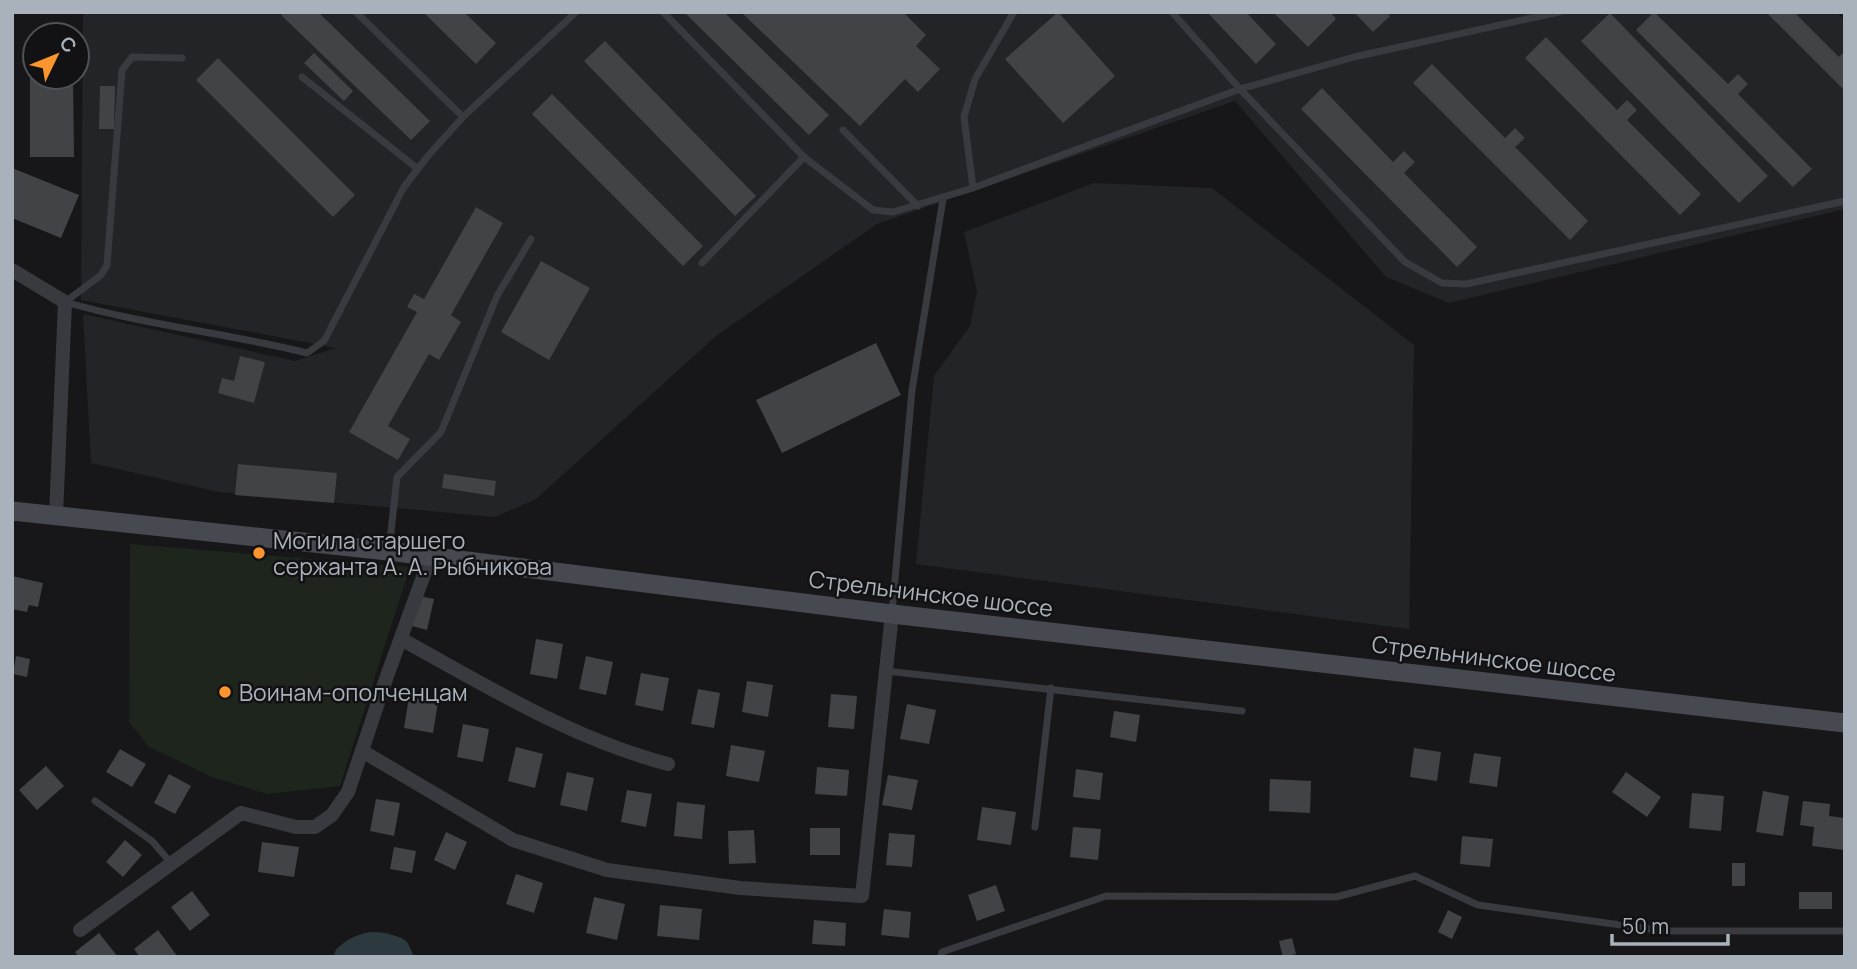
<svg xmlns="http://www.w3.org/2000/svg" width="1857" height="969" viewBox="0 0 1857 969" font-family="Manrope,sans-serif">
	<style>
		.built { fill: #232427 }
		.green { fill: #1d251d }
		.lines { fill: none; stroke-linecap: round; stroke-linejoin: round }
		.river { stroke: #2c393e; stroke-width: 28 }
		.building { fill: #414346 }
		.service { stroke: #383a3f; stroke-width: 7 }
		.minor { stroke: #383a3f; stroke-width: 14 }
		.secondary { stroke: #46494f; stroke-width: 19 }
		.poi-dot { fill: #fb962e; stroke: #121214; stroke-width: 2.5 }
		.labels { text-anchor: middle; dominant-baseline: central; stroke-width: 5; stroke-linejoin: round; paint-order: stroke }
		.poi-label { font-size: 23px; fill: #a9b1ba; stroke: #121214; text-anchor: start }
		.street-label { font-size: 23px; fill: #a9b1ba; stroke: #121214 }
	</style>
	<rect width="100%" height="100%" fill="#171719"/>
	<path class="built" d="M83,12H1837L1845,21V209L1449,303L1386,277L1235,101L877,224L716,336L536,499L495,517L219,492L91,463L83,314L295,361L336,348L81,300Z
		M1094,183L1212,188L1414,345L1409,629L916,564L934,376L970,326L977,291L964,232Z"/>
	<path class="green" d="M130,544L410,567L340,786L267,794L212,777L149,747L129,722Z"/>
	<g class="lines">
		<path class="river" d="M348,957C365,944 377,943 396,951L399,957"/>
	</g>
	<path class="building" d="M284,12H318L430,121L411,140L281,15Z
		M423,12H464L496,43L476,64Z
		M684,12H724L829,115L809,135Z
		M741,12H903L926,35L916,46L940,69L918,92L905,79L860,126Z
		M1058,12L1115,76L1063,123L1005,59Z
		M1207,12H1246L1276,44L1256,64Z
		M1273,12H1330L1336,19L1308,47Z
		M1354,12H1386L1390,16L1373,32Z
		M1654,12L1728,84L1738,74L1748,84L1738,94L1812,169L1793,187L1636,30Z
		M1766,12H1794L1839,57L1845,51V91Z
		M1610,13L1768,176L1739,203L1581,41Z
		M1546,37L1617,110L1627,100L1637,110L1627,120L1701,194L1680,215L1525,58Z
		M605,41L756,196L735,216L584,61Z
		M30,44H35V77H73L74,157H30Z
		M314,53L353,91L344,101L304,63Z
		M218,58L355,195L333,217L196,80Z
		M1432,64L1505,138L1515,128L1525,138L1515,147L1588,221L1570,240L1413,83Z
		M100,86H115L114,129H99Z
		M1322,88L1393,162L1404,151L1415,162L1404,173L1477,247L1457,267L1301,109Z
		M552,94L703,246L683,266L532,114Z
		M12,168L79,195L61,238L12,218Z
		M476,207L503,223L451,315L461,322L439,360L429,354L388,426L410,439L398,460L349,432L417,312L407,307L414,294L424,299Z
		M541,261L590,288L549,360L501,332Z
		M876,343L901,395L782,453L756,400Z
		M240,356L265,362L254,403L218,393L222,378L234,381Z
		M238,464L337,473L334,503L235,495Z
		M444,474L496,481L494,496L442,488Z
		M12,576L43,583L38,607L29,605L27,612L12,609Z
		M419,596L434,599L427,630L412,626Z
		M536,639L563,644L557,679L530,674Z
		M16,656L30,659L27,677L13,674Z
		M586,656L613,662L606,695L579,689Z
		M641,673L669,678L663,711L635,705Z
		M747,681L773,685L768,717L742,712Z
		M698,689L720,693L714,728L691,724Z
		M831,694L857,696L854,729L828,727Z
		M409,697L438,702L433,733L404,728Z
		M907,704L936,710L929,744L900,739Z
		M1114,711L1140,715L1136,742L1110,737Z
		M463,724L489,729L483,762L457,757Z
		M731,745L765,751L759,782L726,776Z
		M516,747L543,754L535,788L508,781Z
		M1414,748L1441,752L1437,781L1410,777Z
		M120,749L146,764L132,787L106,772Z
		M1474,753L1501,757L1497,787L1469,783Z
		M46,766L64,786L37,810L19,790Z
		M817,767L849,770L847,796L815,794Z
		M1076,769L1103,773L1100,800L1073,797Z
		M567,772L594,778L587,811L560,805Z
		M1626,772L1661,797L1647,817L1612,792Z
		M169,774L191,786L175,814L154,803Z
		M888,775L918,780L912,810L882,805Z
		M1270,779L1311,781L1310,813L1269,811Z
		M627,790L652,794L646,827L621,822Z
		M1763,791L1789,796L1783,836L1756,832Z
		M1692,793L1724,796L1721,831L1689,828Z
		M376,799L400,803L394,836L370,831Z
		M1803,801L1830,804L1829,816L1845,818L1844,850L1812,846L1814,827L1800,825Z
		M677,802L705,805L702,839L674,836Z
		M982,807L1016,812L1011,845L977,840Z
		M1073,827L1101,829L1098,860L1070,857Z
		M810,828H840V855H810Z
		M754,830L756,863L729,864L728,831Z
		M446,832L467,842L455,870L434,860Z
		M889,833L915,835L912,867L886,865Z
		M1462,836L1493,839L1490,867L1460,864Z
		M125,840L142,855L123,877L106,862Z
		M262,842L299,847L294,877L258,872Z
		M394,847L416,851L412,873L390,869Z
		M1732,863H1745V886H1732Z
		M516,874L543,883L534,913L506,904Z
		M996,885L1005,911L977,921L968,895Z
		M192,891L210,915L190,931L171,907Z
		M1799,892H1832V909H1799Z
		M594,897L625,904L617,940L586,933Z
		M660,905L702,909L699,940L657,936Z
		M884,909L911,912L909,938L881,935Z
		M1448,910L1462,917L1452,939L1438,932Z
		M814,920L846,923L845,946L812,944Z
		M158,930L178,957H140L134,949Z
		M99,933L118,957H79L75,952Z
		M1292,938L1296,954L1283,957L1279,941Z"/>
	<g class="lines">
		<path class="service" d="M356,12L463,117
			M663,12L804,157L873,210L893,212L973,188L1240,89L1354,57L1559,12
			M1172,12L1240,89L1405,262L1442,283L1466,284L1845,201
			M302,77L418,169
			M843,130L918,206
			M973,188L964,117L975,79L1014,12
			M702,263L804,157
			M65,302C145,325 227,333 307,353L324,341L404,187L427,157L463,117L576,12
			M65,302L101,275L107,265L122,70L132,57L182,58
			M389,550L397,477L441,432L497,296L531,239
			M892,613L912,390L943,199
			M886,671L1242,711
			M95,801L152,841L171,863
			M1035,827L1051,688
			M941,957L942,952L1106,896L1336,897L1415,876L1478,905L1664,931H1845"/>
		<path class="minor" d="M12,270L65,302L56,516
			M401,639C487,686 572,739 668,764
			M362,751L513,840L607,870L740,888L862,896L892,614
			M80,930L241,813L296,827H315L332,815L348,792L387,676L430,558"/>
		<path class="secondary" d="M12,511L388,551L892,614L1845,723"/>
	</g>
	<g class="poi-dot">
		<circle cx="259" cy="553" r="7"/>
		<circle cx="225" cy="692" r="7"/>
	</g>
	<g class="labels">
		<g class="poi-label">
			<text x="273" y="540">Могила старшего<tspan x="273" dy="26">сержанта А. А. Рыбникова</tspan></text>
			<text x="239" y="692">Воинам-ополченцам</text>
		</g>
		<g class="street-label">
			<text transform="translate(931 593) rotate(7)">Стрельнинское шоссе</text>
			<text transform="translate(1494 658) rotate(7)">Стрельнинское шоссе</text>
		</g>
	</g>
	<rect width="1857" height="969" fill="none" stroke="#a9b1ba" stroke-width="28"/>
	<g transform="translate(56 56) rotate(47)"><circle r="33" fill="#121214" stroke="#4e5256" stroke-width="2"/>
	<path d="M0-5L12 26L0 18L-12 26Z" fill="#fb962e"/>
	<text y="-10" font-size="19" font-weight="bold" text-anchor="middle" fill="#a9b1ba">С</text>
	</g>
	<path d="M1612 934v10h116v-10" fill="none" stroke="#a9b1ba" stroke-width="3.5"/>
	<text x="1622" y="934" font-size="21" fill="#a9b1ba" stroke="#121214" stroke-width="5" paint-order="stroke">50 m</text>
</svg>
